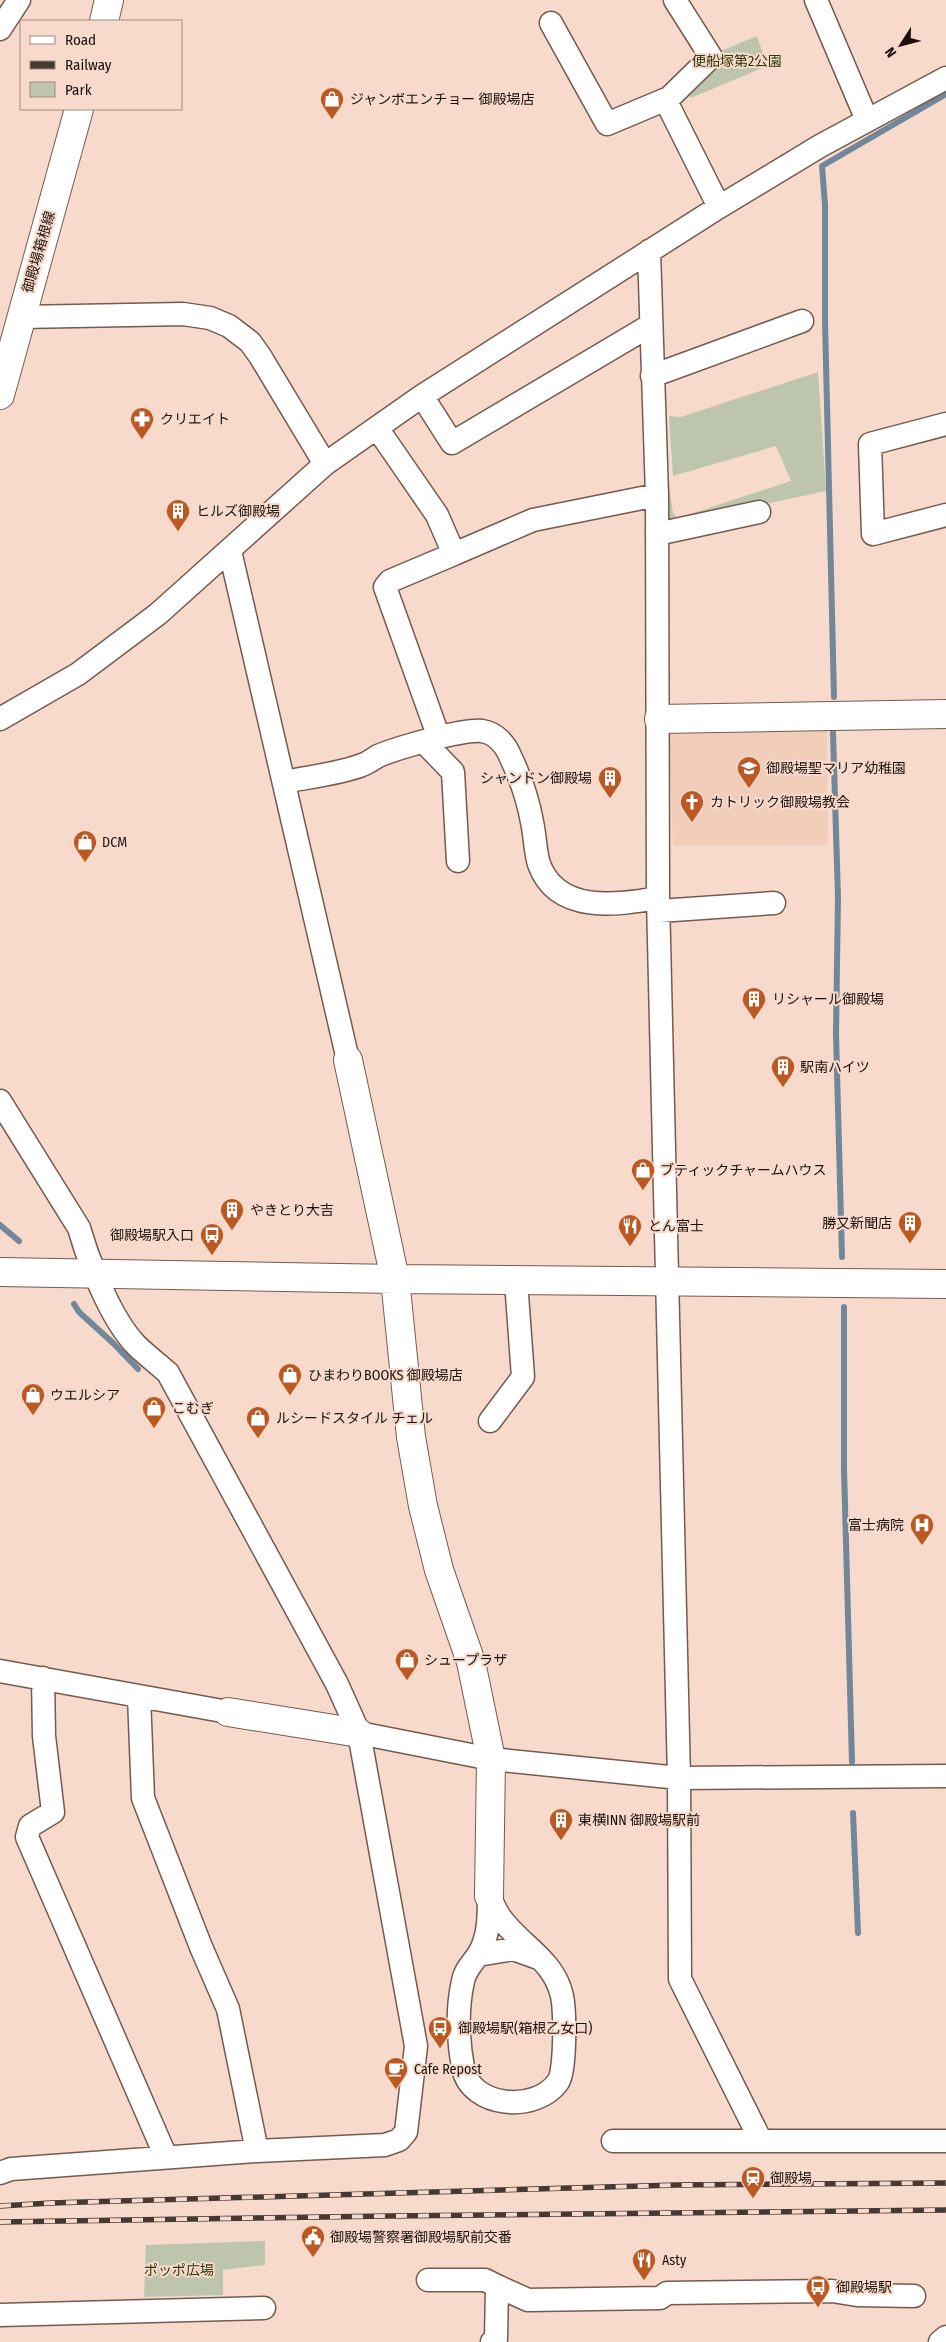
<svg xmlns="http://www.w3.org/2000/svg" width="946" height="2342" viewBox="0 0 946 2342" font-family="'Fira Sans Condensed','Noto Sans JP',sans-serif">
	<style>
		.built { fill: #f2cdba }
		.green { fill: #bdc6ac }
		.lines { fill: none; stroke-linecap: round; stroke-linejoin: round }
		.stream { stroke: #72879a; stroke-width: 6 }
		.street-casing { stroke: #745b4e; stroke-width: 25 }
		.secondary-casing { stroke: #745b4e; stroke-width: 30 }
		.street { stroke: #fff; stroke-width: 22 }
		.secondary { stroke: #fff; stroke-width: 28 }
		.rail-casing { stroke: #473932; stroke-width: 5.5 }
		.rail { stroke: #f7dacb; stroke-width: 4; stroke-dasharray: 11; stroke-linecap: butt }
		.labels { text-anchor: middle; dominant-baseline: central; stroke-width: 4; stroke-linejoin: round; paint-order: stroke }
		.park-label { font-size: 14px; fill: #2b3809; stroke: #f7dacb }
		.poi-label { font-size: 14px; fill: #1b110c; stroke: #f7dacb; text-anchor: start }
		.street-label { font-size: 14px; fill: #1b110c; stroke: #f7dacb }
	</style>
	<rect width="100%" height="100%" fill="#f7dacb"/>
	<path class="built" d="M827,731L828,845L673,846L669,733Z"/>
	<path class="green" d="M757,36L767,66L691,98L686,90L718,52Z
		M818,372L826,491L663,526L664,487H669L673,513L678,518L791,481L776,446L673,476L669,416L681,417Z
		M265,2241V2265L223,2270V2295L144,2297L146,2245Z"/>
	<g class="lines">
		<path class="stream" d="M834,697L825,321V205L822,166L946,94
			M833,733L838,897L836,1034L842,1257
			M0,1225L19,1241
			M74,1304L79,1312L113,1343L138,1369
			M844,1307V1469L852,1762
			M853,1813L858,1933"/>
		<g class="street-casing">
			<path id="street" d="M675,0L711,57L666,101L719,207
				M816,0L867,120
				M551,23L607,124L669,98
				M0,29L19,0
				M649,251L657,495L658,898L679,1778L680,1979L761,2141
				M21,317L183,314L210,318L229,326L250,342L260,356L325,464
				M652,376L802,321
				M422,396L452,443L651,325
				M946,424L870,444L873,534L946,515
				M377,428L437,515L454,554L533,520L657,495
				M657,534L759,512
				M230,551L348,1060
				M0,719L78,674L158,614L325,464L422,396L719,207L820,146L946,78
				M439,738L385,587L390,581L454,554
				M424,742L453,772L458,861
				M284,782C308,777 339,774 362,765C368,763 373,759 378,756C397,748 462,729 482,731C496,733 506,745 511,758C521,779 528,799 532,822C535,835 535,851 539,864C557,914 616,905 658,898
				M659,911L774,903
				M0,1101L79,1228C89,1263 111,1319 136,1345C146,1355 157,1363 168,1373L337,1684L359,1733L416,2046L406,2132L399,2140L385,2145L257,2151L11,2169L0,2173
				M490,1421L523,1377L516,1281
				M0,1671L228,1712
				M43,1678L44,1736L53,1812L30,1826L27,1837L166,2157
				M139,1696L143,1798L201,1947L228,2009L257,2151
				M359,1733L491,1759L679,1778L946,1776
				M489,1896C493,1903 495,1910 500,1917C519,1945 554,1959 562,1996C565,2010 566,2071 558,2082C536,2113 471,2108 463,2068C458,2040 457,2008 463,1981C465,1970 472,1964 478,1955C489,1938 489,1916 489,1896Z
				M478,1955L513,1949L538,1958
				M613,2141H946
				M428,2280H485L497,2286
				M0,2315L264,2308
				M492,2342L496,2339L497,2286L528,2300L660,2298L667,2293L832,2291L857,2295L914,2296
				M940,2342L946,2337"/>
		</g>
		<g class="secondary-casing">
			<path id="secondary" d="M104,21L109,0
				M0,395L79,109
				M659,719L946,714
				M348,1060L395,1279L411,1437L423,1506L439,1570L471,1662L491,1759L489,1896
				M0,1272L395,1279L946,1284
				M228,1712L359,1733"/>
		</g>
		<use href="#street" class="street"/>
		<use href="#secondary" class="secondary"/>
		<g class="rail-casing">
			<path id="rail" d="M0,2206L51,2203L677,2185L946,2183
				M0,2222L389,2216L946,2210"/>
		</g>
		<use href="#rail" class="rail"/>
	</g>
	<defs>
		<g id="shop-pin" transform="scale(1.25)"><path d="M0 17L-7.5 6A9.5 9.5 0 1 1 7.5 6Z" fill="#bc5922" stroke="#f7dacb"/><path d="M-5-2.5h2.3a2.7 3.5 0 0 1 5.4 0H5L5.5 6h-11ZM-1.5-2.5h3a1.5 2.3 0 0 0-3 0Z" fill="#fff"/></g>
		<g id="pharmacy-pin" transform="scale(1.25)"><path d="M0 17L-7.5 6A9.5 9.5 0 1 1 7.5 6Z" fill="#bc5922" stroke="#f7dacb"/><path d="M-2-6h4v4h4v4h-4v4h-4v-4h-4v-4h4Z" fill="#fff"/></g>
		<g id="building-pin" transform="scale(1.25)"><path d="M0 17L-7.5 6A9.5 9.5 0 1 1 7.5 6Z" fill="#bc5922" stroke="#f7dacb"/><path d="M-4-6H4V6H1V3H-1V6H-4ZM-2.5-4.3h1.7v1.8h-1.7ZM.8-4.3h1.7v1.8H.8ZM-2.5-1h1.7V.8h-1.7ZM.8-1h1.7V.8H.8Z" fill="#fff"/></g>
		<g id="school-pin" transform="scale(1.25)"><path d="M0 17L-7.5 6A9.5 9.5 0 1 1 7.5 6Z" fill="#bc5922" stroke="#f7dacb"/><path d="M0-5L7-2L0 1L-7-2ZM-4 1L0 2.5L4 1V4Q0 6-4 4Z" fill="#fff"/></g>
		<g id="church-pin" transform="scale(1.25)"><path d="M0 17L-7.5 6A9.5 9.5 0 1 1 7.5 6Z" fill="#bc5922" stroke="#f7dacb"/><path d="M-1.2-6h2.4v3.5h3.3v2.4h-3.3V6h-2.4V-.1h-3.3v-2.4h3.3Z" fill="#fff"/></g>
		<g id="restaurant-pin" transform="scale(1.25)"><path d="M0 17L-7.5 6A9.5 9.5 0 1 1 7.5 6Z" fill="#bc5922" stroke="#f7dacb"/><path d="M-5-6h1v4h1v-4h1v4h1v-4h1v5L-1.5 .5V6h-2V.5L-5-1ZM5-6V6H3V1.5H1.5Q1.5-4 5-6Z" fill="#fff"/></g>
		<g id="bus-pin" transform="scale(1.25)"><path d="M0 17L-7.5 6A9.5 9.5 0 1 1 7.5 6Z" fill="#bc5922" stroke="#f7dacb"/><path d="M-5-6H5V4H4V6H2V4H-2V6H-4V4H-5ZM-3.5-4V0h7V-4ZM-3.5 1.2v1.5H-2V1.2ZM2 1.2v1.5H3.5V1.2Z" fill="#fff"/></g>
		<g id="hospital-pin" transform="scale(1.25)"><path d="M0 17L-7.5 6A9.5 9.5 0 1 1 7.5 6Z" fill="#bc5922" stroke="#f7dacb"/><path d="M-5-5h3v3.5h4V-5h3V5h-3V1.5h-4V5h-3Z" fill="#fff"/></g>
		<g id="cafe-pin" transform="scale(1.25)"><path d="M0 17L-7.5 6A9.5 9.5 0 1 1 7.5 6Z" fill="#bc5922" stroke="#f7dacb"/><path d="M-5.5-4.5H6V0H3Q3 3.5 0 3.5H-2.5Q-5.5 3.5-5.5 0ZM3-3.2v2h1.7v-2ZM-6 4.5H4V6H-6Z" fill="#fff"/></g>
		<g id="station-pin" transform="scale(1.25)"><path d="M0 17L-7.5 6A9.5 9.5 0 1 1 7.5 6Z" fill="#bc5922" stroke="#f7dacb"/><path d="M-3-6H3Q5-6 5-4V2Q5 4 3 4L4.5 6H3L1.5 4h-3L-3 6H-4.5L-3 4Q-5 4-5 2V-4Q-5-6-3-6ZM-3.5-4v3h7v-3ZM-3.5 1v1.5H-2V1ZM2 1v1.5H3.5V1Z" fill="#fff"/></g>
		<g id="civic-pin" transform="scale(1.25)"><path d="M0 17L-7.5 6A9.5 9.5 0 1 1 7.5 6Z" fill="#bc5922" stroke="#f7dacb"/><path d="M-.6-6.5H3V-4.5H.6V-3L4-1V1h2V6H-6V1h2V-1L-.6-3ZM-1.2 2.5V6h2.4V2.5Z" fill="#fff"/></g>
	</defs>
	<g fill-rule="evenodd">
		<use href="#shop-pin" x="332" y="99"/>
		<use href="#pharmacy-pin" x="142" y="419"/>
		<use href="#building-pin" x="178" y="511"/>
		<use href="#school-pin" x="749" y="768"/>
		<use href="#building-pin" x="610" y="778"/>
		<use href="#church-pin" x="692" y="802"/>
		<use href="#shop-pin" x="85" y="842"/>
		<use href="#building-pin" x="754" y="999"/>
		<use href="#building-pin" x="783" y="1067"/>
		<use href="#shop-pin" x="643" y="1170"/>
		<use href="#building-pin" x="232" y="1210"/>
		<use href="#building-pin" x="910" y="1223"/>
		<use href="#restaurant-pin" x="630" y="1226"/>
		<use href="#bus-pin" x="212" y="1235"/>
		<use href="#shop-pin" x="290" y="1375"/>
		<use href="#shop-pin" x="33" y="1395"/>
		<use href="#shop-pin" x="154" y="1408"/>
		<use href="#shop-pin" x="258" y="1418"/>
		<use href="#hospital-pin" x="922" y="1525"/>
		<use href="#shop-pin" x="407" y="1660"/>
		<use href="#building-pin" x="561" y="1820"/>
		<use href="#bus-pin" x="440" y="2028"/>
		<use href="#cafe-pin" x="396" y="2069"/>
		<use href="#station-pin" x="753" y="2178"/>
		<use href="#civic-pin" x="313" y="2237"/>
		<use href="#restaurant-pin" x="644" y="2260"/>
		<use href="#bus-pin" x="818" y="2287"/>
	</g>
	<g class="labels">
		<g class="park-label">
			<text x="737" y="61">便船塚第2公園</text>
			<text x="179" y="2270">ポッポ広場</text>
		</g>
		<g class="poi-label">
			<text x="350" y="99">ジャンボエンチョー 御殿場店</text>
			<text x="160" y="419">クリエイト</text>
			<text x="196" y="511">ヒルズ御殿場</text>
			<text x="766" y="768">御殿場聖マリア幼稚園</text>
			<text x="592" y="778" text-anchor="end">シャンドン御殿場</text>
			<text x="710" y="802">カトリック御殿場教会</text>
			<text x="102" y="842">DCM</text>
			<text x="772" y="999">リシャール御殿場</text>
			<text x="800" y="1067">駅南ハイツ</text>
			<text x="660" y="1170">ブティックチャームハウス</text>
			<text x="250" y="1210">やきとり大吉</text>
			<text x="892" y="1223" text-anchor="end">勝又新聞店</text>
			<text x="648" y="1226">とん富士</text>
			<text x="194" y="1235" text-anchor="end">御殿場駅入口</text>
			<text x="308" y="1375">ひまわりBOOKS 御殿場店</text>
			<text x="50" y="1395">ウエルシア</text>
			<text x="172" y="1408">こむぎ</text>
			<text x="276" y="1418">ルシードスタイル チェル</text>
			<text x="904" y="1525" text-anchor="end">富士病院</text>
			<text x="424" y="1660">シュープラザ</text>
			<text x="578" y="1820">東横INN 御殿場駅前</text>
			<text x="458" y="2028">御殿場駅(箱根乙女口)</text>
			<text x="414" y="2069">Cafe Repost</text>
			<text x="770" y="2178">御殿場</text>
			<text x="330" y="2237">御殿場警察署御殿場駅前交番</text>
			<text x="662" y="2260">Asty</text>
			<text x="836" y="2287">御殿場駅</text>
		</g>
		<g class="street-label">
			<text transform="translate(39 252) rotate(-74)">御殿場箱根線</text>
		</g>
	</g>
	<rect x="20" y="20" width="162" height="90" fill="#f7dacb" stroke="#9f8a7f"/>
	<rect x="30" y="36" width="25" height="8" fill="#ffffff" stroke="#9f8a7f"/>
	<text x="65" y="45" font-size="15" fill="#1b110c">Road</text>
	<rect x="30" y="61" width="25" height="8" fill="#473932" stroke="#9f8a7f"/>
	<text x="65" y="70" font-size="15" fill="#1b110c">Railway</text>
	<rect x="30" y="82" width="25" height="15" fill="#bdc6ac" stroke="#9f8a7f"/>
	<text x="65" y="95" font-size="15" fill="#1b110c">Park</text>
	<g transform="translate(901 45) rotate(234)" stroke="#f7dacb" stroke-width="4" paint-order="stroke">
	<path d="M0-4L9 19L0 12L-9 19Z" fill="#1b110c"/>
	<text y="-8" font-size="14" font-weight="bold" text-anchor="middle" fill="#1b110c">N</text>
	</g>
</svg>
